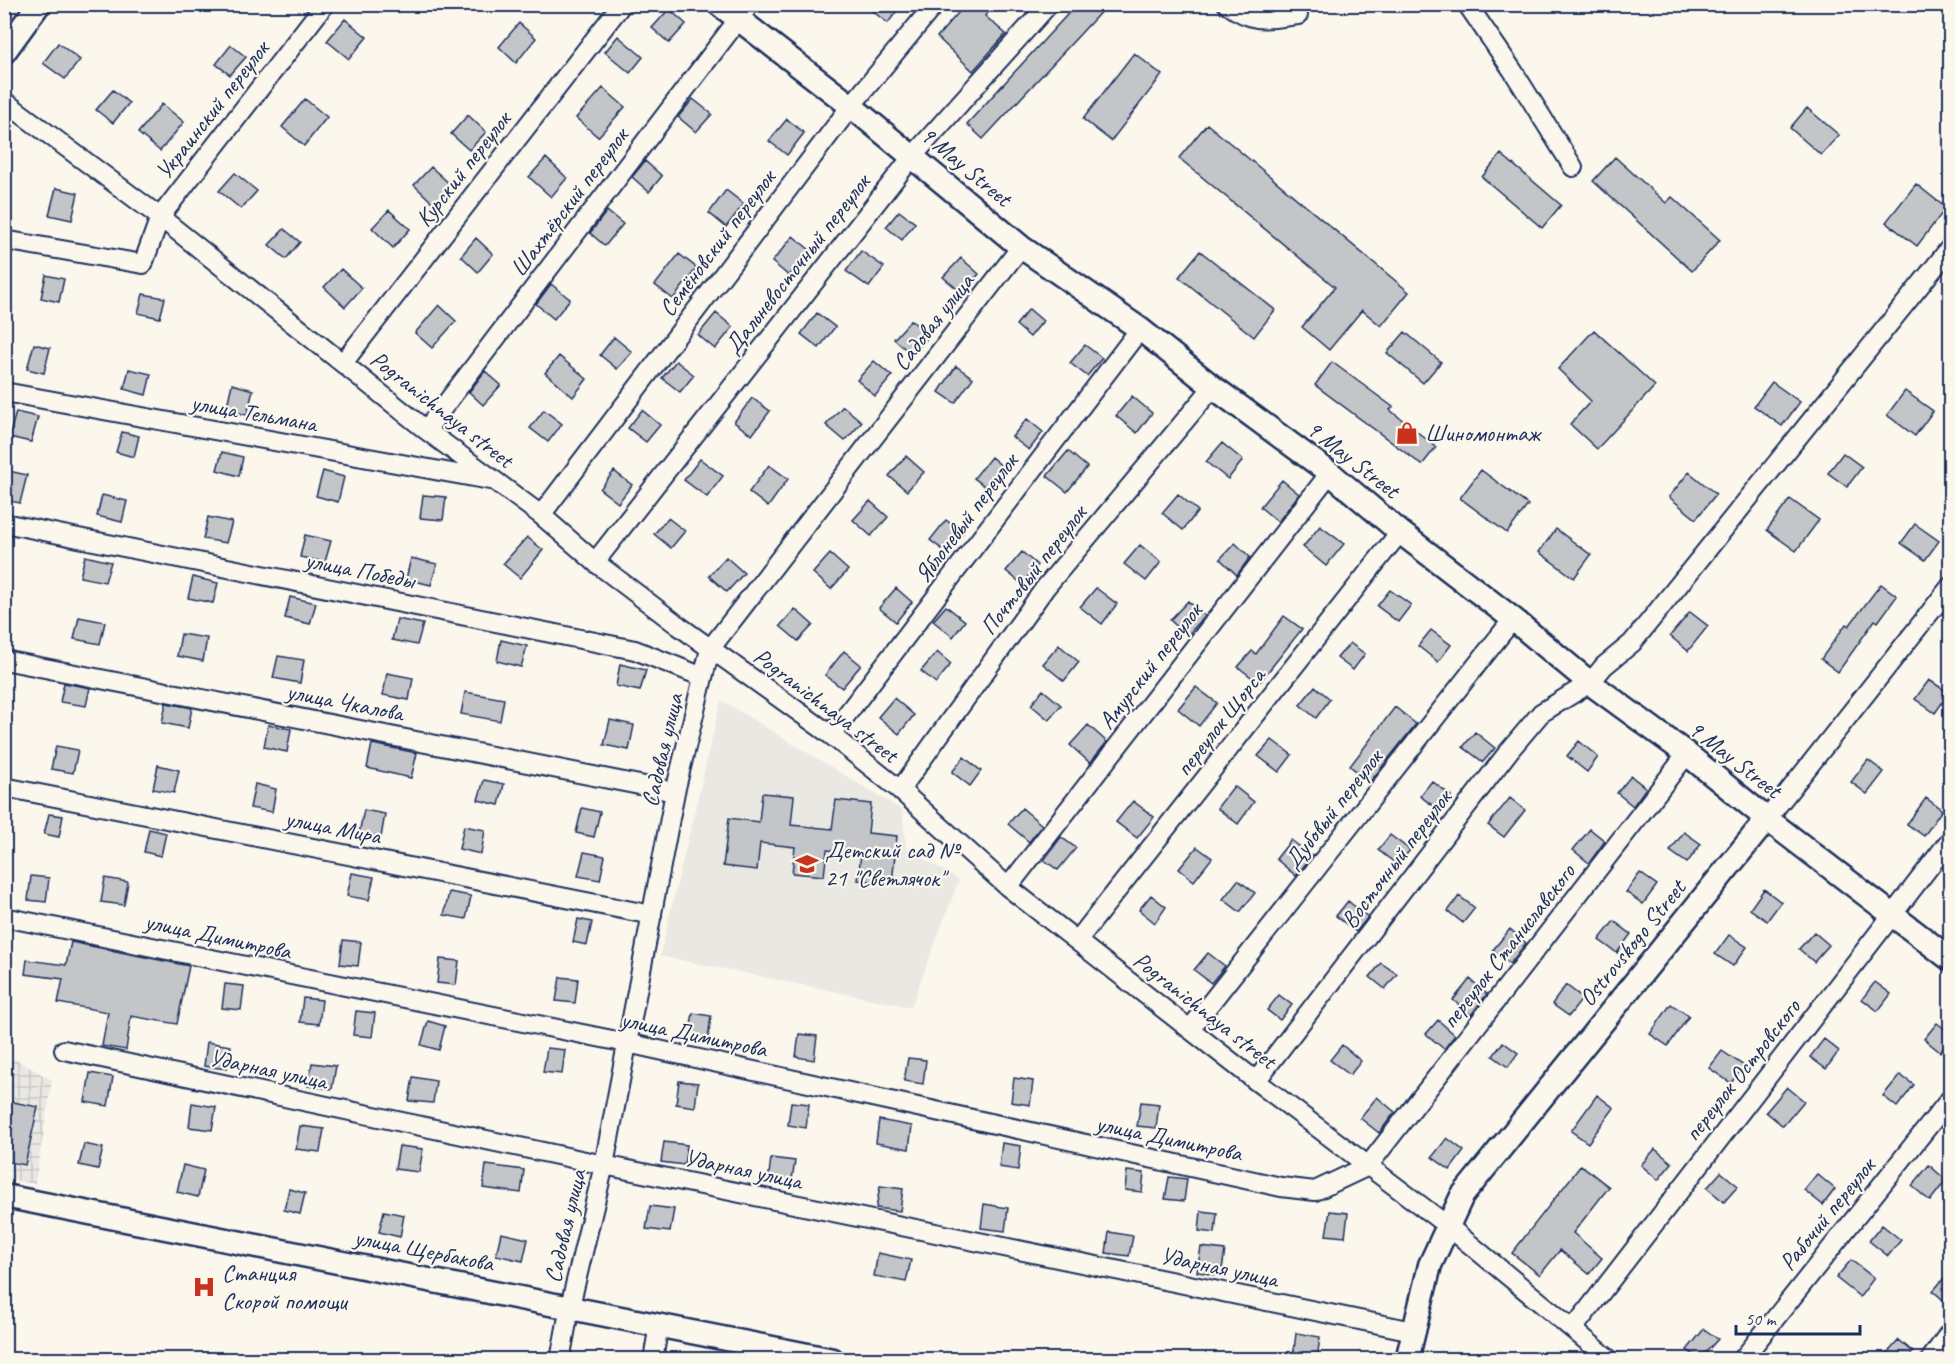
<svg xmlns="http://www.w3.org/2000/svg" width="1955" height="1364" viewBox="0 0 1955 1364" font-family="Caveat,sans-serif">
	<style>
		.built { fill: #eae8e2 }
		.industrial { fill: url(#industrial-grid) }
		.building { fill: #c3c5c9; stroke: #1b2f5e; stroke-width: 1.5 }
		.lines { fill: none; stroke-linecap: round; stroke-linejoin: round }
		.minor-casing { stroke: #1b2f5e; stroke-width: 22 }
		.major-casing { stroke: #1b2f5e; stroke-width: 27 }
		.minor { stroke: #fbf7ec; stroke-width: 18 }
		.major { stroke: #fbf7ec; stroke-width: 22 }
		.labels { text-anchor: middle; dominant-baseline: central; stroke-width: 4.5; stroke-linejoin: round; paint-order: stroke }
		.street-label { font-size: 24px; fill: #1b2f5e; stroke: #fbf7ec }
		.poi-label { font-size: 24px; fill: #1b2f5e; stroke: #fbf7ec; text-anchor: start }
	</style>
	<defs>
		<pattern id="industrial-grid" width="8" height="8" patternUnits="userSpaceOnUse" patternTransform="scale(1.5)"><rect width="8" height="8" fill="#eae8e2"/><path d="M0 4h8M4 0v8" fill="none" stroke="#c8c7c4"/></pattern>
	</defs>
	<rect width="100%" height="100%" fill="#fbf7ec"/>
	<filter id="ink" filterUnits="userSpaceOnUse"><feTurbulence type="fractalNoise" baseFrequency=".0167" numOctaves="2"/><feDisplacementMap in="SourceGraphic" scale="12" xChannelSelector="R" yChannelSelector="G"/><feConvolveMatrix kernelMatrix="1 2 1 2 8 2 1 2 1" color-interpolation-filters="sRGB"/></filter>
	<g filter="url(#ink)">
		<path class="built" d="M721,700L902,810L906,848L959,880L911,1007L660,956Z"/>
		<path class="industrial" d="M4,1053L52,1080L35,1184L5,1178Z"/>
		<path class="building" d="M863,4H902L888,23Z
			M966,4H994L985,16L1006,34L973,71L937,37Z
			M1077,4H1108L983,139L967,124Z
			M669,9L686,24L669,43L652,28Z
			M345,19L367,37L349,59L327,41Z
			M519,23L536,38L516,63L499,47Z
			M618,36L643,57L630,73L605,52Z
			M58,43L80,60L65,79L43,63Z
			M231,45L246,57L230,75L216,64Z
			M1134,53L1162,75L1111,141L1083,119Z
			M603,88L625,107L598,137L576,118Z
			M113,90L129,103L113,123L96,110Z
			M305,99L327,117L304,146L282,127Z
			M693,99L712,114L696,132L678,117Z
			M162,104L184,122L160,151L138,133Z
			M1807,108L1839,135L1821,155L1790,128Z
			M468,115L486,132L469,150L451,134Z
			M787,119L804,133L787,155L769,141Z
			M1207,124L1409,292L1381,326L1362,310L1329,350L1302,327L1335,287L1179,158Z
			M1501,154L1561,205L1542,228L1482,177Z
			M1615,157L1666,203L1672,197L1720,240L1692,271L1593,181Z
			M546,158L567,178L551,197L529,177Z
			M645,161L662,176L649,192L632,177Z
			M431,167L452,186L435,205L414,185Z
			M235,173L257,191L241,209L219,191Z
			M1916,184L1946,208L1917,246L1886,222Z
			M56,188L78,193L72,220L49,215Z
			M726,190L744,204L726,227L709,213Z
			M389,210L410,229L393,248L372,228Z
			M607,211L623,224L605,246L590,233Z
			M899,211L915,223L902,240L886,227Z
			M284,229L300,242L286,259L269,245Z
			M793,236L810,250L789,276L772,262Z
			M476,238L493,254L478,272L461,256Z
			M861,251L884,267L869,287L846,271Z
			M1200,251L1275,310L1254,337L1179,277Z
			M679,254L697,268L673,299L655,285Z
			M961,258L979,274L962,293L943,277Z
			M341,269L362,288L345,307L324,287Z
			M46,275L64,279L59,302L41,298Z
			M551,284L570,299L554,319L536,304Z
			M143,294L165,298L160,318L138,313Z
			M439,305L456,321L432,348L415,333Z
			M1029,309L1043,321L1030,337L1016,325Z
			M716,313L733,327L715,349L698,335Z
			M817,313L835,327L819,348L801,334Z
			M911,320L929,336L912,355L894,339Z
			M1594,330L1655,386L1597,449L1570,424L1591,401L1558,369Z
			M1405,332L1441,362L1423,383L1387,353Z
			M614,337L632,352L617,369L600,355Z
			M34,344L50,348L44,373L27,369Z
			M1085,345L1102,358L1087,376L1070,363Z
			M559,356L587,379L573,397L545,373Z
			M676,361L694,375L680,392L662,378Z
			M874,361L892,376L875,396L857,380Z
			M1332,362L1393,407L1390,410L1436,447L1422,465L1315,385Z
			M956,366L973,378L955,403L939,392Z
			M129,369L151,374L146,395L124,389Z
			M485,371L501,385L483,405L469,392Z
			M1772,382L1800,402L1782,426L1754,406Z
			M232,384L253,390L247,415L226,410Z
			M1905,391L1933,411L1915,436L1887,415Z
			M1132,396L1152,413L1137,433L1116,416Z
			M752,398L770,411L752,435L734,422Z
			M843,406L862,422L845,441L826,425Z
			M544,410L562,424L548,442L530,428Z
			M642,410L660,425L646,442L628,428Z
			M16,412L38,417L31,442L9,437Z
			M1027,419L1043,432L1029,450L1012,437Z
			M122,432L139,436L134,457L116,452Z
			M1222,443L1243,460L1228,479L1206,462Z
			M1068,451L1087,467L1067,492L1047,476Z
			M222,452L243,457L239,476L217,470Z
			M1843,453L1862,467L1847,487L1828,473Z
			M906,456L924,472L907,491L889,476Z
			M991,457L1008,471L991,491L974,478Z
			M700,459L723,476L707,497L684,480Z
			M769,465L788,479L768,507L749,492Z
			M4,470L27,475L20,503L4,500Z
			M1481,470L1528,505L1507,533L1460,498Z
			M323,471L344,477L338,502L316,496Z
			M614,471L632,485L618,503L600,489Z
			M1689,472L1716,494L1696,519L1669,497Z
			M1282,480L1299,494L1278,522L1260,507Z
			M1178,494L1198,511L1183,530L1162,513Z
			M102,495L127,501L122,522L97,516Z
			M423,495L446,497L443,520L420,518Z
			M1790,499L1819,520L1796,551L1767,530Z
			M870,501L888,517L871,536L853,520Z
			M208,517L232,522L226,543L203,539Z
			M668,518L685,531L671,548L654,534Z
			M946,520L963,533L947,553L930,540Z
			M1915,524L1939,541L1925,560L1901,543Z
			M1320,526L1344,544L1326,566L1303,547Z
			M1556,529L1591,555L1574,578L1539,552Z
			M305,535L331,541L325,562L300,557Z
			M527,537L543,550L520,578L503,564Z
			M1235,543L1250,557L1237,575L1220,559Z
			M1140,545L1161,562L1146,581L1124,564Z
			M1022,552L1037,565L1022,584L1006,571Z
			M830,554L848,570L831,589L813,573Z
			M85,556L111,562L105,582L80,577Z
			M726,557L744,573L727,592L709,576Z
			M411,558L437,564L431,585L406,579Z
			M193,577L218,583L213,603L188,598Z
			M1881,584L1897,596L1878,622L1875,620L1838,672L1821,659L1846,624L1849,626Z
			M896,588L912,602L896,622L879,608Z
			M1096,588L1117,604L1102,624L1080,607Z
			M1390,590L1411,605L1398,622L1377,606Z
			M290,597L316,603L310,624L285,618Z
			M1188,601L1205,616L1187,636L1170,620Z
			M946,606L965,621L953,637L933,621Z
			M795,609L813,625L798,641L780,626Z
			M1690,612L1708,626L1688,651L1670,636Z
			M1284,616L1302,629L1259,683L1238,667L1252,651L1256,654Z
			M79,617L105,622L100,644L74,639Z
			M397,619L423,624L417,645L392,640Z
			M1431,630L1451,645L1438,662L1418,646Z
			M181,634L207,638L203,661L177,656Z
			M501,640L527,646L521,667L497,661Z
			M1350,643L1365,654L1353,670L1337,658Z
			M1059,645L1079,662L1064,681L1043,664Z
			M844,651L861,665L842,688L825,675Z
			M937,652L951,664L936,683L921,671Z
			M278,656L304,660L300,683L273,678Z
			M620,664L646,670L640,691L616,686Z
			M387,673L413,678L409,700L383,695Z
			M1929,680L1949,693L1935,713L1915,699Z
			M64,683L90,688L86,706L60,702Z
			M1315,686L1330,699L1316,718L1300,705Z
			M1196,687L1217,703L1199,726L1178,709Z
			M1043,690L1061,705L1049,720L1031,705Z
			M465,692L504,699L500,721L461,714Z
			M894,698L914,715L899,734L878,717Z
			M166,703L192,708L188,728L162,723Z
			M1395,707L1416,724L1370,782L1350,766Z
			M610,720L634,725L629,750L604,745Z
			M268,725L291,729L287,752L264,747Z
			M1088,725L1107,742L1090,763L1070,745Z
			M1475,732L1495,748L1483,762L1463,747Z
			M1272,740L1292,755L1279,772L1258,756Z
			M1579,741L1598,757L1587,772L1567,756Z
			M372,744L417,753L411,778L367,768Z
			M56,746L78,750L73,773L51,769Z
			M964,757L981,771L970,786L952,772Z
			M1868,760L1884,772L1867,794L1851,782Z
			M158,765L179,770L174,793L153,789Z
			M1631,776L1646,788L1633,806L1617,793Z
			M484,780L504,784L499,805L478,800Z
			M1432,781L1451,796L1440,811L1420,796Z
			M255,784L276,789L272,812L250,808Z
			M1234,786L1254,802L1238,824L1217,808Z
			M762,793L794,796L791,825L832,829L836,800L871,804L868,833L897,836L892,883L858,880L861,853L827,850L824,876L792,873L795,847L760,843L757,870L723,866L729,818L759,822Z
			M1510,798L1525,810L1504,837L1488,825Z
			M1926,798L1942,810L1924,836L1907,824Z
			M1133,801L1154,817L1137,838L1116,822Z
			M582,808L600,812L594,837L576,833Z
			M1022,808L1042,825L1029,842L1008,824Z
			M364,810L385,814L381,837L359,833Z
			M49,814L63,816L59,837L44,834Z
			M464,826L485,830L481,854L459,849Z
			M149,829L166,833L161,856L144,852Z
			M1590,829L1605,841L1589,863L1573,850Z
			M1684,832L1701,844L1687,863L1670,851Z
			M1390,835L1410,850L1398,865L1378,850Z
			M1061,837L1076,848L1058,870L1044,860Z
			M1291,840L1312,856L1296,876L1276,859Z
			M1197,847L1212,858L1194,881L1179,869Z
			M584,852L605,856L600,880L578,876Z
			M352,873L374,877L369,900L347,896Z
			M1640,873L1657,885L1643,904L1626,892Z
			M31,876L49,878L46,902L28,900Z
			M105,878L128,882L124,905L101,902Z
			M1238,880L1255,893L1240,912L1223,899Z
			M1764,889L1781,902L1767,921L1750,909Z
			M449,892L471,896L466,919L444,915Z
			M1151,895L1166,907L1155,923L1139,910Z
			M1459,896L1475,908L1463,923L1448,911Z
			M1348,901L1368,917L1356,932L1336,916Z
			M578,919L592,922L587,945L573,942Z
			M1614,921L1631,934L1617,953L1599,940Z
			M1510,929L1526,943L1510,964L1493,950Z
			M1814,932L1829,945L1814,962L1799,949Z
			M1729,935L1747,947L1733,966L1715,954Z
			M343,940L361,942L358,966L340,964Z
			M71,942L189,966L177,1024L131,1016L126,1050L102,1046L108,1012L58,1003L63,979L25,974L27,960L66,965Z
			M1208,953L1225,966L1211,983L1194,970Z
			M440,959L459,961L456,985L437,983Z
			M1381,963L1397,974L1385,989L1370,977Z
			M560,977L578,979L575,1003L556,1001Z
			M1470,979L1487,994L1471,1015L1453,1000Z
			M1875,982L1891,994L1878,1011L1862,999Z
			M225,984L244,986L241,1010L222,1008Z
			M1566,985L1583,998L1569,1016L1552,1004Z
			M1279,995L1292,1005L1280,1020L1267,1010Z
			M303,998L322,1000L319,1024L300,1022Z
			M1671,1004L1689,1016L1668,1046L1650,1034Z
			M356,1011L375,1013L372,1037L353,1035Z
			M693,1013L711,1016L708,1039L689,1037Z
			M1438,1020L1455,1035L1444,1049L1426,1034Z
			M428,1021L445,1026L439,1050L421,1045Z
			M1937,1023L1950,1033V1039L1940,1052L1924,1039Z
			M799,1034L817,1036L814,1060L796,1057Z
			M1824,1039L1839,1051L1826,1069L1810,1057Z
			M207,1042L231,1046L227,1069L204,1066Z
			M1503,1042L1518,1053L1508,1067L1493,1056Z
			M1342,1045L1361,1061L1350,1075L1330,1060Z
			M547,1048L565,1050L562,1074L543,1072Z
			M1722,1051L1744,1066L1731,1083L1709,1068Z
			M908,1058L926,1060L923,1084L904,1081Z
			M312,1063L336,1066L332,1089L308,1086Z
			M90,1073L113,1077L108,1106L85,1102Z
			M1900,1075L1914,1085L1897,1107L1883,1096Z
			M413,1077L436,1081L433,1103L409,1101Z
			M1014,1078L1033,1081L1030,1105L1011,1102Z
			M679,1081L698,1083L695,1107L676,1104Z
			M1787,1087L1804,1101L1783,1126L1766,1112Z
			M1597,1095L1614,1108L1588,1143L1571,1131Z
			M1377,1097L1395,1112L1379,1133L1360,1118Z
			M8,1101L38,1107L25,1165L4,1161V1118Z
			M791,1102L809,1104L806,1128L788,1125Z
			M1141,1102L1159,1104L1156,1128L1137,1126Z
			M192,1103L216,1107L212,1130L189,1127Z
			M879,1120L912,1126L909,1149L876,1143Z
			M300,1126L324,1129L320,1152L296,1149Z
			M1447,1138L1464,1151L1450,1170L1432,1157Z
			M664,1142L687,1145L684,1165L661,1162Z
			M1002,1143L1021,1146L1018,1170L999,1167Z
			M84,1144L103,1148L98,1169L79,1165Z
			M399,1146L423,1149L419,1172L395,1169Z
			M1655,1149L1672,1163L1658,1180L1641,1165Z
			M771,1158L795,1161L791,1185L768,1182Z
			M183,1165L204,1170L198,1197L177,1192Z
			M486,1165L524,1170L521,1193L483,1188Z
			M1581,1165L1609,1187L1573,1233L1602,1258L1589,1274L1560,1250L1540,1275L1512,1253Z
			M1929,1165L1946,1180L1930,1201L1912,1186Z
			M1127,1171L1144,1173L1142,1192L1125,1190Z
			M1721,1172L1738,1186L1724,1202L1707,1188Z
			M1817,1174L1835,1189L1823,1205L1804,1190Z
			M1169,1177L1187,1179L1184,1201L1165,1199Z
			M880,1186L903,1189L900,1211L876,1208Z
			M289,1189L305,1193L300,1214L284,1210Z
			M984,1204L1008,1208L1005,1231L981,1228Z
			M650,1206L674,1209L670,1232L646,1229Z
			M384,1211L404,1215L400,1237L379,1232Z
			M1201,1211L1217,1213L1215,1233L1199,1231Z
			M1330,1211L1348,1213L1345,1237L1326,1235Z
			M1882,1225L1901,1240L1888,1256L1869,1241Z
			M1109,1232L1133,1236L1129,1256L1106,1253Z
			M501,1233L528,1239L523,1261L496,1255Z
			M1201,1247L1225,1250L1221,1276L1197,1272Z
			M878,1253L911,1260L906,1282L874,1276Z
			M1851,1260L1874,1278L1860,1297L1836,1278Z
			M1950,1271V1306L1933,1291Z
			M1704,1329L1718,1339L1700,1359L1687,1350Z
			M1296,1333L1320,1337L1317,1359H1293Z
			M1899,1340L1913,1352L1907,1359H1882Z"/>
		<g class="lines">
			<g class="minor-casing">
				<path id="minor" d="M1227,4C1254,24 1267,19 1298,15
					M1467,4L1513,71L1573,167
					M4,101L160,217L426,430L541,515L595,562L679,626L831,735L900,790L1008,887L1256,1081L1449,1227L1610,1360
					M4,240L143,264L160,217L325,4
					M343,363L622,4
					M4,392L490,480
					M426,430L750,4
					M541,515L851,106L935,4
					M4,523L635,650L703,677
					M595,562L912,157L1049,4
					M4,660L675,792
					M831,735L1140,329
					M4,787L652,915
					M900,790L1045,588L1213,387
					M1767,819L1950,587
					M1008,887L1330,473
					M4,917L627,1043L1281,1187L1315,1191L1368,1166L1687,754
					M1077,941L1400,532
					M1190,1029L1513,619
					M64,1050L604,1165L1413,1331
					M1256,1081L1509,751L1541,713L1590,683L1604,666L1632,643L1950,248
					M1573,1329L1950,840
					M560,1360L570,1306L604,1165L675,792L710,649L1021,247
					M653,1360L659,1324
					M1742,1360L1950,1099
					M1930,1360L1950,1332"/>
			</g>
			<g class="major-casing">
				<path id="major" d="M719,4L851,106L1021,247L1140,329L1213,387L1330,473L1400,532L1513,619L1590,683L1687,754L1767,819L1950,959
					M4,52L39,4
					M4,1196L833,1360
					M1407,1360L1430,1265L1462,1196L1767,819"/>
			</g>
			<use href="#minor" class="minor"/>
			<use href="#major" class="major"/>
		</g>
	</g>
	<defs>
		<g id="shop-bare" transform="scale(1.8)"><path d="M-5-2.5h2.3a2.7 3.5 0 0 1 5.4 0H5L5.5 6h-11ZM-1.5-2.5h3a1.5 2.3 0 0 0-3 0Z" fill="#c8321e" stroke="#fbf7ec" stroke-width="2.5" paint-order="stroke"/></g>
		<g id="school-bare" transform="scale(1.8)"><path d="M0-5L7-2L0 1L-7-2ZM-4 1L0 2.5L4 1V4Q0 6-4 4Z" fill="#c8321e" stroke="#fbf7ec" stroke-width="2.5" paint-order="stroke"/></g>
		<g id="hospital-bare" transform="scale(1.8)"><path d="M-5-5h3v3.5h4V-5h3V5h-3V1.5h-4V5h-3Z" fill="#c8321e" stroke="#fbf7ec" stroke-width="2.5" paint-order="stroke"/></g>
	</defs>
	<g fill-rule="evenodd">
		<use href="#shop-bare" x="1407" y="433"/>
		<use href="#school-bare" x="807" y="864"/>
		<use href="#hospital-bare" x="204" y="1287"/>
	</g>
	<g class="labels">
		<g class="street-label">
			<text transform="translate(212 110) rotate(-52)">Украинский переулок</text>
			<text transform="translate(966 166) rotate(40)">9 May Street</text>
			<text transform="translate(463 169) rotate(-52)">Курский переулок</text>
			<text transform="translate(569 202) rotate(-53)">Шахтёрский переулок</text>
			<text transform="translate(717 243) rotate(-53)">Семёновский переулок</text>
			<text transform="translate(797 264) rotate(-52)">Дальневосточный переулок</text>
			<text transform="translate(933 322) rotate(-52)">Садовая улица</text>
			<text transform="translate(442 409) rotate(38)">Pogranichnaya street</text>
			<text transform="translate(254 413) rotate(10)">улица Тельмана</text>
			<text transform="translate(1353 459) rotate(38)">9 May Street</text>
			<text transform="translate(966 518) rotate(-53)">Яблоневый переулок</text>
			<text transform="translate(360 570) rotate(11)">улица Победы</text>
			<text transform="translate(1033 570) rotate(-52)">Почтовый переулок</text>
			<text transform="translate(1150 666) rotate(-52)">Амурский переулок</text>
			<text transform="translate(345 702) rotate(11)">улица Чкалова</text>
			<text transform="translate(826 705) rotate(37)">Pogranichnaya street</text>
			<text transform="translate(1220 722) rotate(-52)">переулок Щорса</text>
			<text transform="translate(662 750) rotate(-77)">Садовая улица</text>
			<text transform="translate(1735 759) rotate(38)">9 May Street</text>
			<text transform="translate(1333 809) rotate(-52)">Дубовый переулок</text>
			<text transform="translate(333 827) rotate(11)">улица Мира</text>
			<text transform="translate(1396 859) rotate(-53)">Восточный переулок</text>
			<text transform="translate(218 936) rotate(12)">улица Димитрова</text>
			<text transform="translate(1632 943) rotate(-51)">Ostrovskogo Street</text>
			<text transform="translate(1508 946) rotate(-52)">переулок Станиславского</text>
			<text transform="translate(1205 1010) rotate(38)">Pogranichnaya street</text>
			<text transform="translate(694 1034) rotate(12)">улица Димитрова</text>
			<text transform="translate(268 1069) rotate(12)">Ударная улица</text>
			<text transform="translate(1742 1070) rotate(-52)">переулок Островского</text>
			<text transform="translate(1169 1138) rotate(12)">улица Димитрова</text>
			<text transform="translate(743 1169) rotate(12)">Ударная улица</text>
			<text transform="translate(1827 1214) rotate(-51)">Рабочий переулок</text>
			<text transform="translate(565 1226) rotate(-77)">Садовая улица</text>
			<text transform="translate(424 1250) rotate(11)">улица Щербакова</text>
			<text transform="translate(1219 1267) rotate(12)">Ударная улица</text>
		</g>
		<g class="poi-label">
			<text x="1425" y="433">Шиномонтаж</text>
			<text x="825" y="850">Детский сад №<tspan x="825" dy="28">21 "Светлячок"</tspan></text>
			<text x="222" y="1273">Станция<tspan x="222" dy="28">Скорой помощи</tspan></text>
		</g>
	</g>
	<rect width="1955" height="1364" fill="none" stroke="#fbf7ec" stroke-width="24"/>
	<rect x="12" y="12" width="1931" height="1340" fill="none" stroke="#1b2f5e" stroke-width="2" filter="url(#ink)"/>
	<path d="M1736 1325v9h124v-9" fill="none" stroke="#1b2f5e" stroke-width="3"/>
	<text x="1745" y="1325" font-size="18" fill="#1b2f5e" stroke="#fbf7ec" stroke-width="4.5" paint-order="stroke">50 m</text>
</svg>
